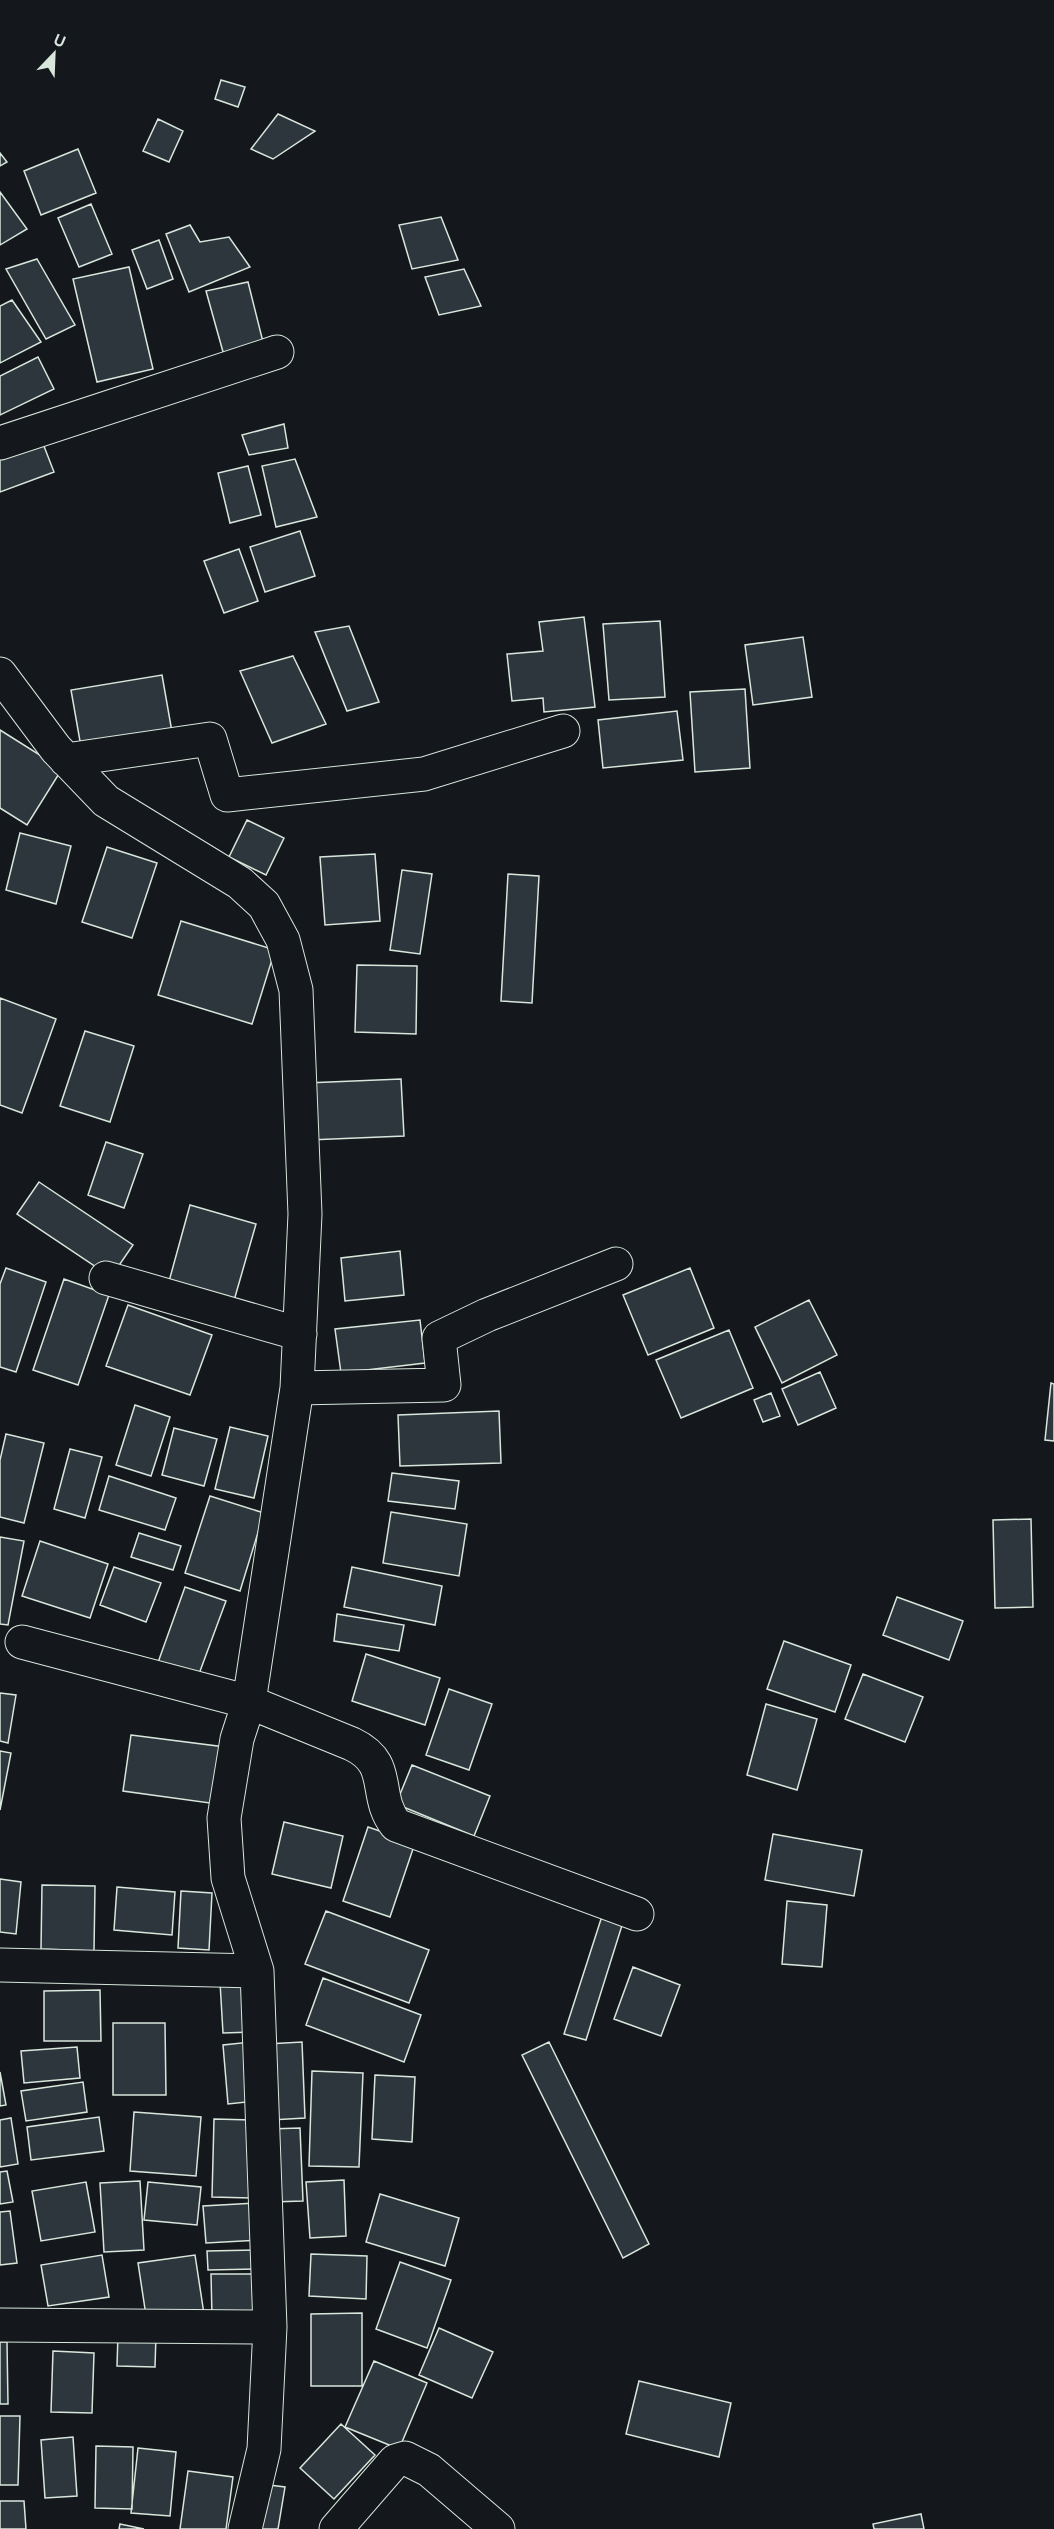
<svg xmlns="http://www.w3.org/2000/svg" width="1054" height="2529" viewBox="0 0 1054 2529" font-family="Overpass,sans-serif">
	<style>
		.building { fill: #2c363c; stroke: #d8e6dc; stroke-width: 1.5 }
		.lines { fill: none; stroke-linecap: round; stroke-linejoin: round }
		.street-casing { stroke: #d8e6dc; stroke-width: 35 }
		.street { stroke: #14181c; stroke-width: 33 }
	</style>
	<rect width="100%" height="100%" fill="#14181c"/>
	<path class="building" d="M221,80L245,87L238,107L215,99Z
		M278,114L315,131L273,159L251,149Z
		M158,119L183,131L169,162L143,151Z
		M78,149L96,193L41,215L24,171Z
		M0,153L7,162L0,166Z
		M0,192L27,229L0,245Z
		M91,204L112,254L79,267L58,218Z
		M441,217L458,260L412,269L399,225Z
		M190,225L200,242L229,237L250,267L189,292L166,234Z
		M159,240L173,279L147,289L132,250Z
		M37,259L75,325L46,339L6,269Z
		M129,267L153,369L97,382L73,279Z
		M464,269L481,306L439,315L425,277Z
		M248,282L265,350L225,359L206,291Z
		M12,300L41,342L0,363V306Z
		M38,357L54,389L0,415V376Z
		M284,424L288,448L249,455L242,435Z
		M42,441L54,472L0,492V458Z
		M295,459L317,517L276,527L262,466Z
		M248,466L261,515L230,523L218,473Z
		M300,531L315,576L265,592L250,547Z
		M239,549L258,601L224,613L204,561Z
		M584,617L595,707L544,712L543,698L512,701L507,654L543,651L539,622Z
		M660,621L665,697L609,700L603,624Z
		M349,626L379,702L347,711L315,632Z
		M803,637L812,697L753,705L745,645Z
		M293,656L326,724L272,743L240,671Z
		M162,675L172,732L81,747L71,690Z
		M745,689L750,768L695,772L690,692Z
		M677,711L683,760L603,768L598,720Z
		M0,730L62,769L27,825L0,808Z
		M247,820L284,838L266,875L229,857Z
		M20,833L71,846L56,904L6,890Z
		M107,847L157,863L132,938L82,922Z
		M375,854L380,921L325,925L320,857Z
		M402,870L432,874L420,954L390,950Z
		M508,874L539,876L532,1003L501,1001Z
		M181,921L275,950L252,1024L158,995Z
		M357,965L417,966L416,1034L355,1032Z
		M0,998L56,1019L22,1113L0,1105Z
		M85,1031L134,1046L110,1122L60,1106Z
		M401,1079L404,1136L309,1140L306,1083Z
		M106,1142L143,1154L124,1208L88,1195Z
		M39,1182L133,1245L111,1277L17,1214Z
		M190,1205L256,1224L233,1304L168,1285Z
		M400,1251L404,1295L345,1301L341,1258Z
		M6,1268L46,1282L16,1372L0,1367V1284Z
		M690,1268L714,1328L648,1355L623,1295Z
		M64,1279L109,1295L78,1385L33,1370Z
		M809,1300L837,1355L782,1383L755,1327Z
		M128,1305L212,1335L190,1395L106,1366Z
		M420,1320L425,1363L341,1373L335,1329Z
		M729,1330L753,1388L681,1418L656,1360Z
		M820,1372L836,1408L798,1425L782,1389Z
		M1051,1383L1054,1384V1441L1045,1440Z
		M771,1393L780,1416L763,1422L754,1400Z
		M135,1405L170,1417L151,1476L116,1465Z
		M499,1411L501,1463L400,1466L398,1415Z
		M230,1427L268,1436L254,1498L215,1489Z
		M174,1428L217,1439L204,1486L162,1475Z
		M6,1434L44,1443L24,1523L0,1517V1460Z
		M70,1449L102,1457L85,1518L54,1509Z
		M392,1473L459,1481L455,1509L388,1501Z
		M109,1476L176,1498L165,1530L99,1510Z
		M210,1496L264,1513L240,1591L185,1573Z
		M391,1512L467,1524L459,1576L383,1563Z
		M1031,1519L1033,1607L995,1608L993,1520Z
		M139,1533L181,1546L173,1570L131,1557Z
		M0,1537L24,1541L8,1625L0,1624Z
		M40,1541L108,1564L90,1618L22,1596Z
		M114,1567L161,1583L146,1622L100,1605Z
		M352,1567L442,1586L435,1625L344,1607Z
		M185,1587L226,1601L196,1682L156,1668Z
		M897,1597L963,1621L949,1660L883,1635Z
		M337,1614L404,1625L399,1651L334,1641Z
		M784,1641L851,1665L835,1712L767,1689Z
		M366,1654L440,1678L425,1725L352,1701Z
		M863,1674L923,1697L905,1742L845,1719Z
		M449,1689L492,1704L469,1770L426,1755Z
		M0,1693L16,1695L8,1743L0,1741Z
		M766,1704L817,1719L797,1790L747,1775Z
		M131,1735L225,1747L217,1804L123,1791Z
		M0,1751L11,1753L0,1810Z
		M412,1765L490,1796L474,1836L396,1804Z
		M284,1822L343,1836L331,1888L272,1874Z
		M368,1827L415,1843L390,1917L343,1901Z
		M773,1834L862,1850L854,1896L765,1880Z
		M0,1879L21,1882L16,1934L0,1932Z
		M42,1885L95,1886L94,1951L41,1949Z
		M117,1887L175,1892L172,1935L114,1930Z
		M181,1891L212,1893L209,1950L178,1948Z
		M787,1901L827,1905L822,1967L782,1964Z
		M326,1911L429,1950L409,2003L305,1964Z
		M603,1913L624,1919L586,2040L564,2034Z
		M633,1967L680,1985L661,2036L614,2019Z
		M323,1978L421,2015L404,2062L306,2025Z
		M250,1981L253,2032L223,2033L220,1982Z
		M100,1990L101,2041H44V1991Z
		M113,2023H165L166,2095H113Z
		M251,2042L257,2101L228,2104L223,2045Z
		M302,2042L305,2118L271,2120L267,2044Z
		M549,2042L649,2244L623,2258L522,2055Z
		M77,2047L80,2078L24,2083L21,2051Z
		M312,2071L363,2073L359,2167L309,2166Z
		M0,2072L6,2105L0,2106Z
		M375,2075L415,2077L412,2142L372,2139Z
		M83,2082L87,2112L26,2121L21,2091Z
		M134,2112L201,2117L196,2176L130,2171Z
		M99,2117L104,2151L31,2160L27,2127Z
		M11,2118L18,2164L0,2167V2120Z
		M214,2119L252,2120L251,2198L212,2197Z
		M300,2128L303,2201L271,2202L269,2129Z
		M7,2171L13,2202L0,2204V2172Z
		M344,2180L346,2236L310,2238L306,2182Z
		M140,2181L144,2250L104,2252L100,2183Z
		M86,2182L95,2232L41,2241L32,2191Z
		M148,2182L201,2187L197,2225L144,2220Z
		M380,2194L459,2218L445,2266L366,2242Z
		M257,2203L259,2240L206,2243L203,2206Z
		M10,2211L17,2263L0,2265V2212Z
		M260,2250L261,2269L208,2270L207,2251Z
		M311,2254L367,2256L366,2299L309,2296Z
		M102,2255L109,2297L48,2306L41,2265Z
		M195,2255L204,2314L147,2322L138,2263Z
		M400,2262L451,2280L427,2348L376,2329Z
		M211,2274H262V2317H212Z
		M362,2313V2386H311V2314Z
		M439,2328L493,2352L472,2398L419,2375Z
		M118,2334L156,2335L155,2367L117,2366Z
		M0,2342H7L8,2404H0Z
		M53,2351L94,2353L92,2413L51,2412Z
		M374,2361L427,2383L399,2449L345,2427Z
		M639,2381L731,2403L719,2457L626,2434Z
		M0,2416H20L18,2485H0Z
		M341,2424L375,2455L334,2499L300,2468Z
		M73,2437L77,2496L45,2498L41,2440Z
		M96,2446L133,2447L132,2509L95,2508Z
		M138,2448L176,2452L170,2516L131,2513Z
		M188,2471L233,2477L226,2529H180Z
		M261,2484L285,2487L278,2529H254Z
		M0,2501H24L26,2529H0Z
		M921,2514L924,2529H874L873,2524Z
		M120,2524L144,2529H119Z"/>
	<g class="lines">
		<g class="street-casing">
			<path id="street" d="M0,443L277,352
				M0,674L56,749L106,801L240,883L264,905L283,940L296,990L305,1214L297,1388L249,1702L237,1739L224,1818L228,1878L257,1971L270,2327L264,2449L245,2529
				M66,760L210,739L227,795L424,774L563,731
				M106,1278L300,1334
				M297,1388L444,1385L439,1338L487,1315L616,1264
				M22,1642L249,1702L352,1744C394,1764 372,1794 396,1825L637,1914
				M0,1965L257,1971
				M0,2325L270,2327
				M336,2529L395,2461L405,2458L429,2470L498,2529"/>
		</g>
		<use href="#street" class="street"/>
	</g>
	<g transform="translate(54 54) rotate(23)" stroke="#14181c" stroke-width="4.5" paint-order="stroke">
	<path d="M0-4.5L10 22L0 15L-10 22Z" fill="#d8e6dc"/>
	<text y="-9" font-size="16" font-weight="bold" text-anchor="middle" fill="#d8e6dc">U</text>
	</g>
</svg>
